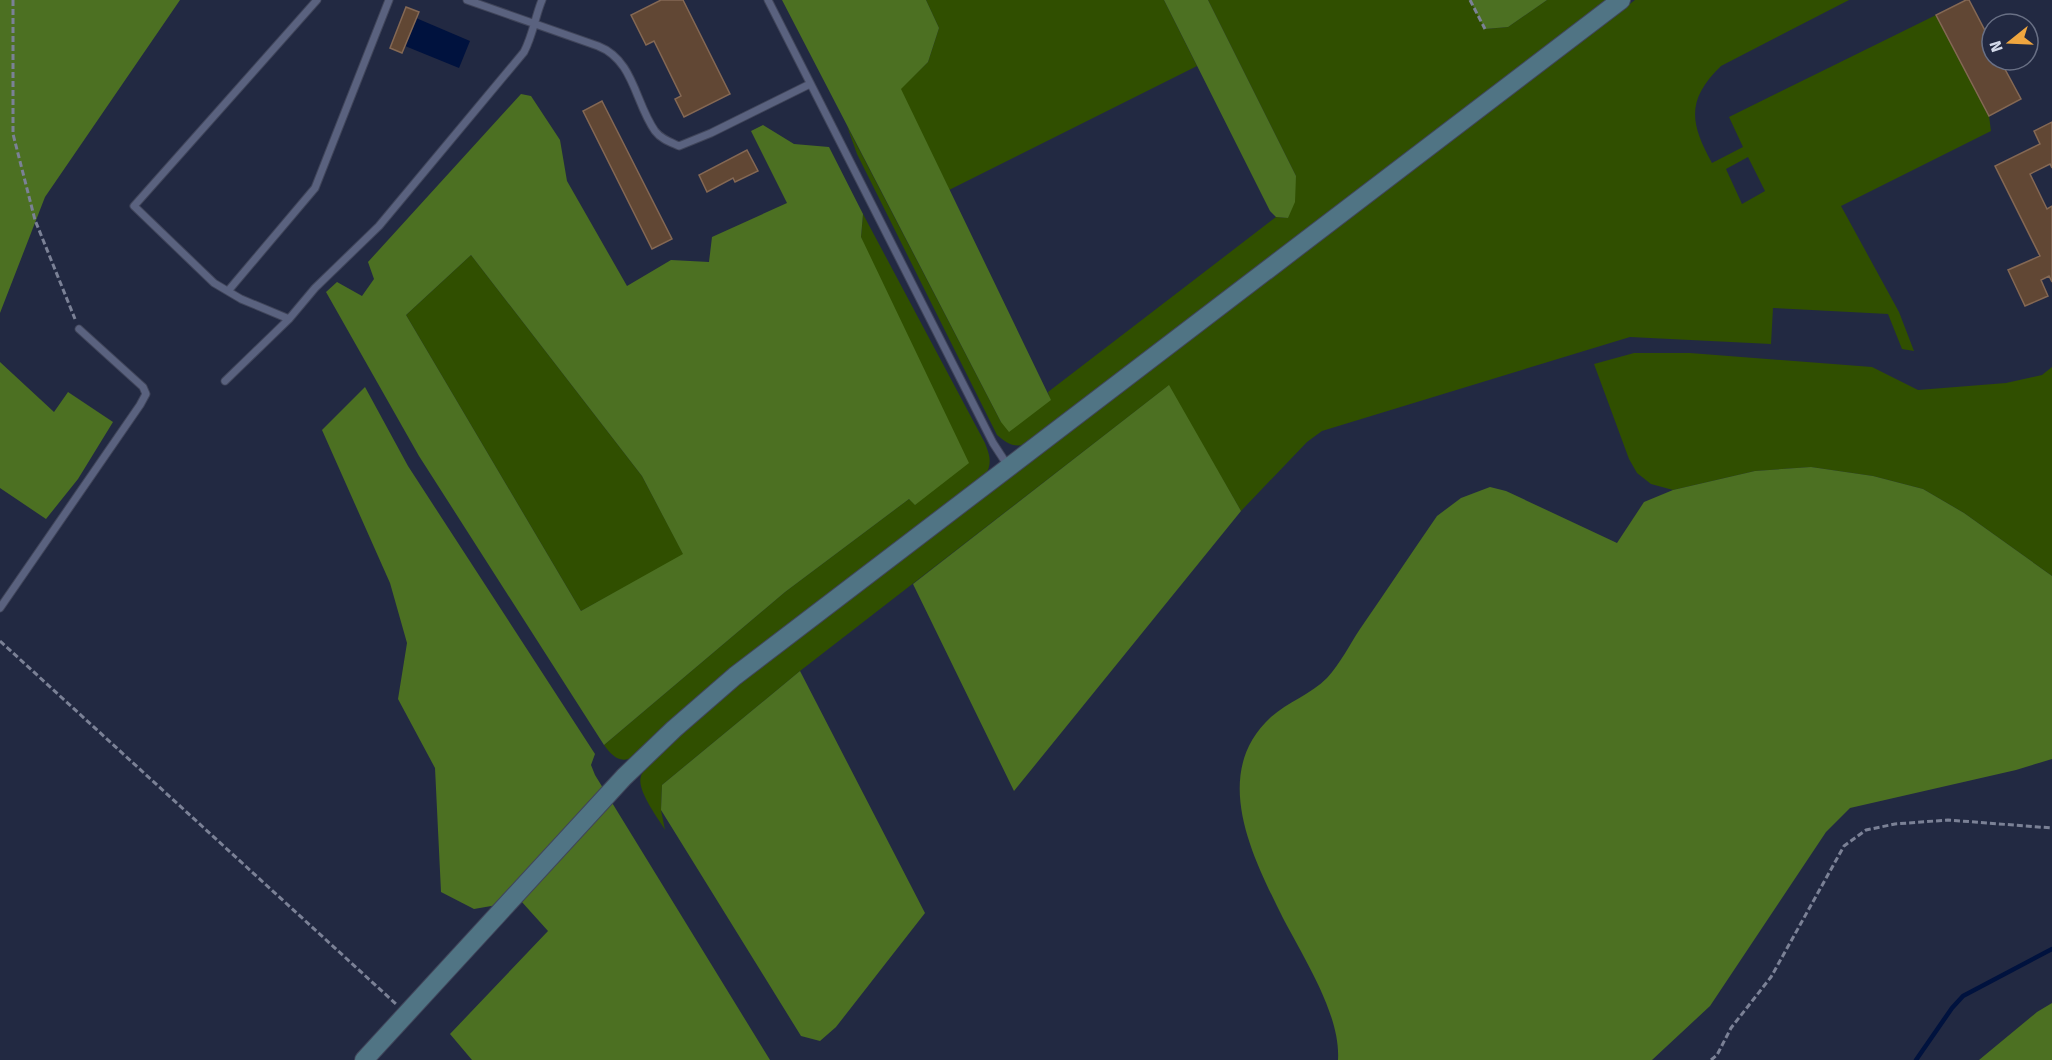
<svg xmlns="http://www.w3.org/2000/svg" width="2052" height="1060" viewBox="0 0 2052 1060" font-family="'Fira Sans',sans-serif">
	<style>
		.green { fill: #304f00; fill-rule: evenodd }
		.forest { fill: #4c7022; fill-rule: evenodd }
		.water { fill: #00123e }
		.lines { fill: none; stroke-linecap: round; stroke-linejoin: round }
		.stream { stroke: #00123e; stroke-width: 4.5 }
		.building { fill: #614734; stroke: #846854; stroke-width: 1.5 }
		.lane-casing { stroke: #40455a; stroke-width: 9 }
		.secondary-casing { stroke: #40455a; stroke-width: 20 }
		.path { stroke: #7b8196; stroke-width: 3; stroke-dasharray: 6 3; stroke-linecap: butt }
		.lane { stroke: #5a627f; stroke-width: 7 }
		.secondary { stroke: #507484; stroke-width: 18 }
	</style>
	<rect width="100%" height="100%" fill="#222942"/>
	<path class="green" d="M926,0H1164L1197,66L949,190L900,89L928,62L939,28Z
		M1208,0H1470L1486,29L1508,27L1547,0H1608L1023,445C1011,447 1006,442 997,435L857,154L847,126L1001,422L1050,400L1048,392L1276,217L1288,218L1296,176Z
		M1635,0H1849L1721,66C1686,100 1690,123 1712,163L1743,147L1729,117L1936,15L1989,116L1991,131L1841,206L1899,312L1914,351L1902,349L1888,314L1773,308L1771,344L1630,337L1322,431L1307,442L1241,511L1168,386L800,671L662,785L661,810L665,830C658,818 636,790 641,776C645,761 718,700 734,686ZM1748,157L1765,191L1742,204L1726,169Z
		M863,214L985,443C990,456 992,462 986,475L828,594L751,654L633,757C620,764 612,756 604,745L785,592L909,499L916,505L861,237Z
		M471,255L642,476L684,555L581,611L406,315Z
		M1634,353H1690L1872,367L1918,390L2006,383L2042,375L2052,367V576L1964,513L1923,489L1873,476L1811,467L1755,471L1673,490L1651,484L1637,473L1629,459L1594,364Z"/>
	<path class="forest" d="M0,0H180L45,197L0,313Z
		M782,0H926L939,28L928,62L901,89L1051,400L1009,432L1001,422Z
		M1164,0H1208L1296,176L1295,202L1288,218L1276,217L1270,211Z
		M1470,0H1547L1508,27L1485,29Z
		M521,94L531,96L560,140L567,181L627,286L671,260L709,262L712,237L787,203L751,131L763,125L794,144L829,147L863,214L861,237L969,463L915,505L909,499L785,592L604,745L419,456L326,292L337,282L362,296L374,279L368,262ZM471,255L642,476L683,554L581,611L406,315Z
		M0,362L54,412L68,392L113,422L78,479L46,519L0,488Z
		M1169,385L1241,511L1014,791L913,584Z
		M365,387L408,466L595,754L591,765L595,775L770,1060H472L450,1034L548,931L521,901L474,909L441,892L435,768L398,699L407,643L390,583L322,430Z
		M1811,467L1873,476L1923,489L1964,513L2052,576V759L2016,770L1850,808L1826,832L1710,1006L1652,1060H1338C1341,1011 1298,950 1277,906C1248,847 1213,770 1271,717C1288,702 1311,694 1327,678C1340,664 1350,644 1360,629C1386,591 1411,554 1437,516L1461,498L1490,487L1506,491L1617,543L1644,502L1673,490L1755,471Z
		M800,671L925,913L836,1027L820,1041L801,1036L661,810L662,785Z
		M2052,1003V1060H1979L2037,1012Z"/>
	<path class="water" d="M416,18L470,41L459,68L405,46Z"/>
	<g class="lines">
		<path class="stream" d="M1916,1060L1952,1008L1963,996L2052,949"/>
	</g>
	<path class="building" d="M661,0H683L730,94L684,117L675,99L681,96L654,41L646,45L631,15Z
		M1966,0H1969L1992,44V60H2000L2021,99L1989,116L1936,15Z
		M406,7L419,12L402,53L390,48Z
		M602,101L672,239L652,249L583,111Z
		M2052,122V168L2050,164L2030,174L2047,209L2052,206V282L2049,276L2041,280L2048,296L2025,306L2008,270L2040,256L1995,166L2040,144L2034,131Z
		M747,150L758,171L735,182L733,178L707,192L699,175Z"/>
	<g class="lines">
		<g class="lane-casing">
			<path id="lane" d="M467,0L598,46C634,60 635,103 655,131C661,139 670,142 679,146L711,133L810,84
				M768,0L993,443L1008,466
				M228,291L315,188L389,0
				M289,319L241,299L214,283L134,206L317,0
				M225,381L289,319L315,288L379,226L524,52C533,35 535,17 542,0
				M0,608L140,405L146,394L143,387L79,329"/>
		</g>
		<g class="secondary-casing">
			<path id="secondary" d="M364,1060L624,777L674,729L735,676L1621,0"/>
		</g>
		<path class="path" d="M13,0V134L35,220L75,319
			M1470,0L1485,29
			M0,641L396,1004
			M1711,1060L1717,1055L1731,1028L1771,977L1844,846L1866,830L1895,824L1948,820L2052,828"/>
		<use href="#lane" class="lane"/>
		<use href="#secondary" class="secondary"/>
	</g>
	<g transform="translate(2010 42) rotate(252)"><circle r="28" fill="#222942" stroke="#697085" stroke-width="1.5"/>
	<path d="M0-4.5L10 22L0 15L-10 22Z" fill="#f0a63f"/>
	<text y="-9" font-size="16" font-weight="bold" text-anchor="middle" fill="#d4daea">N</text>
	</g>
</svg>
